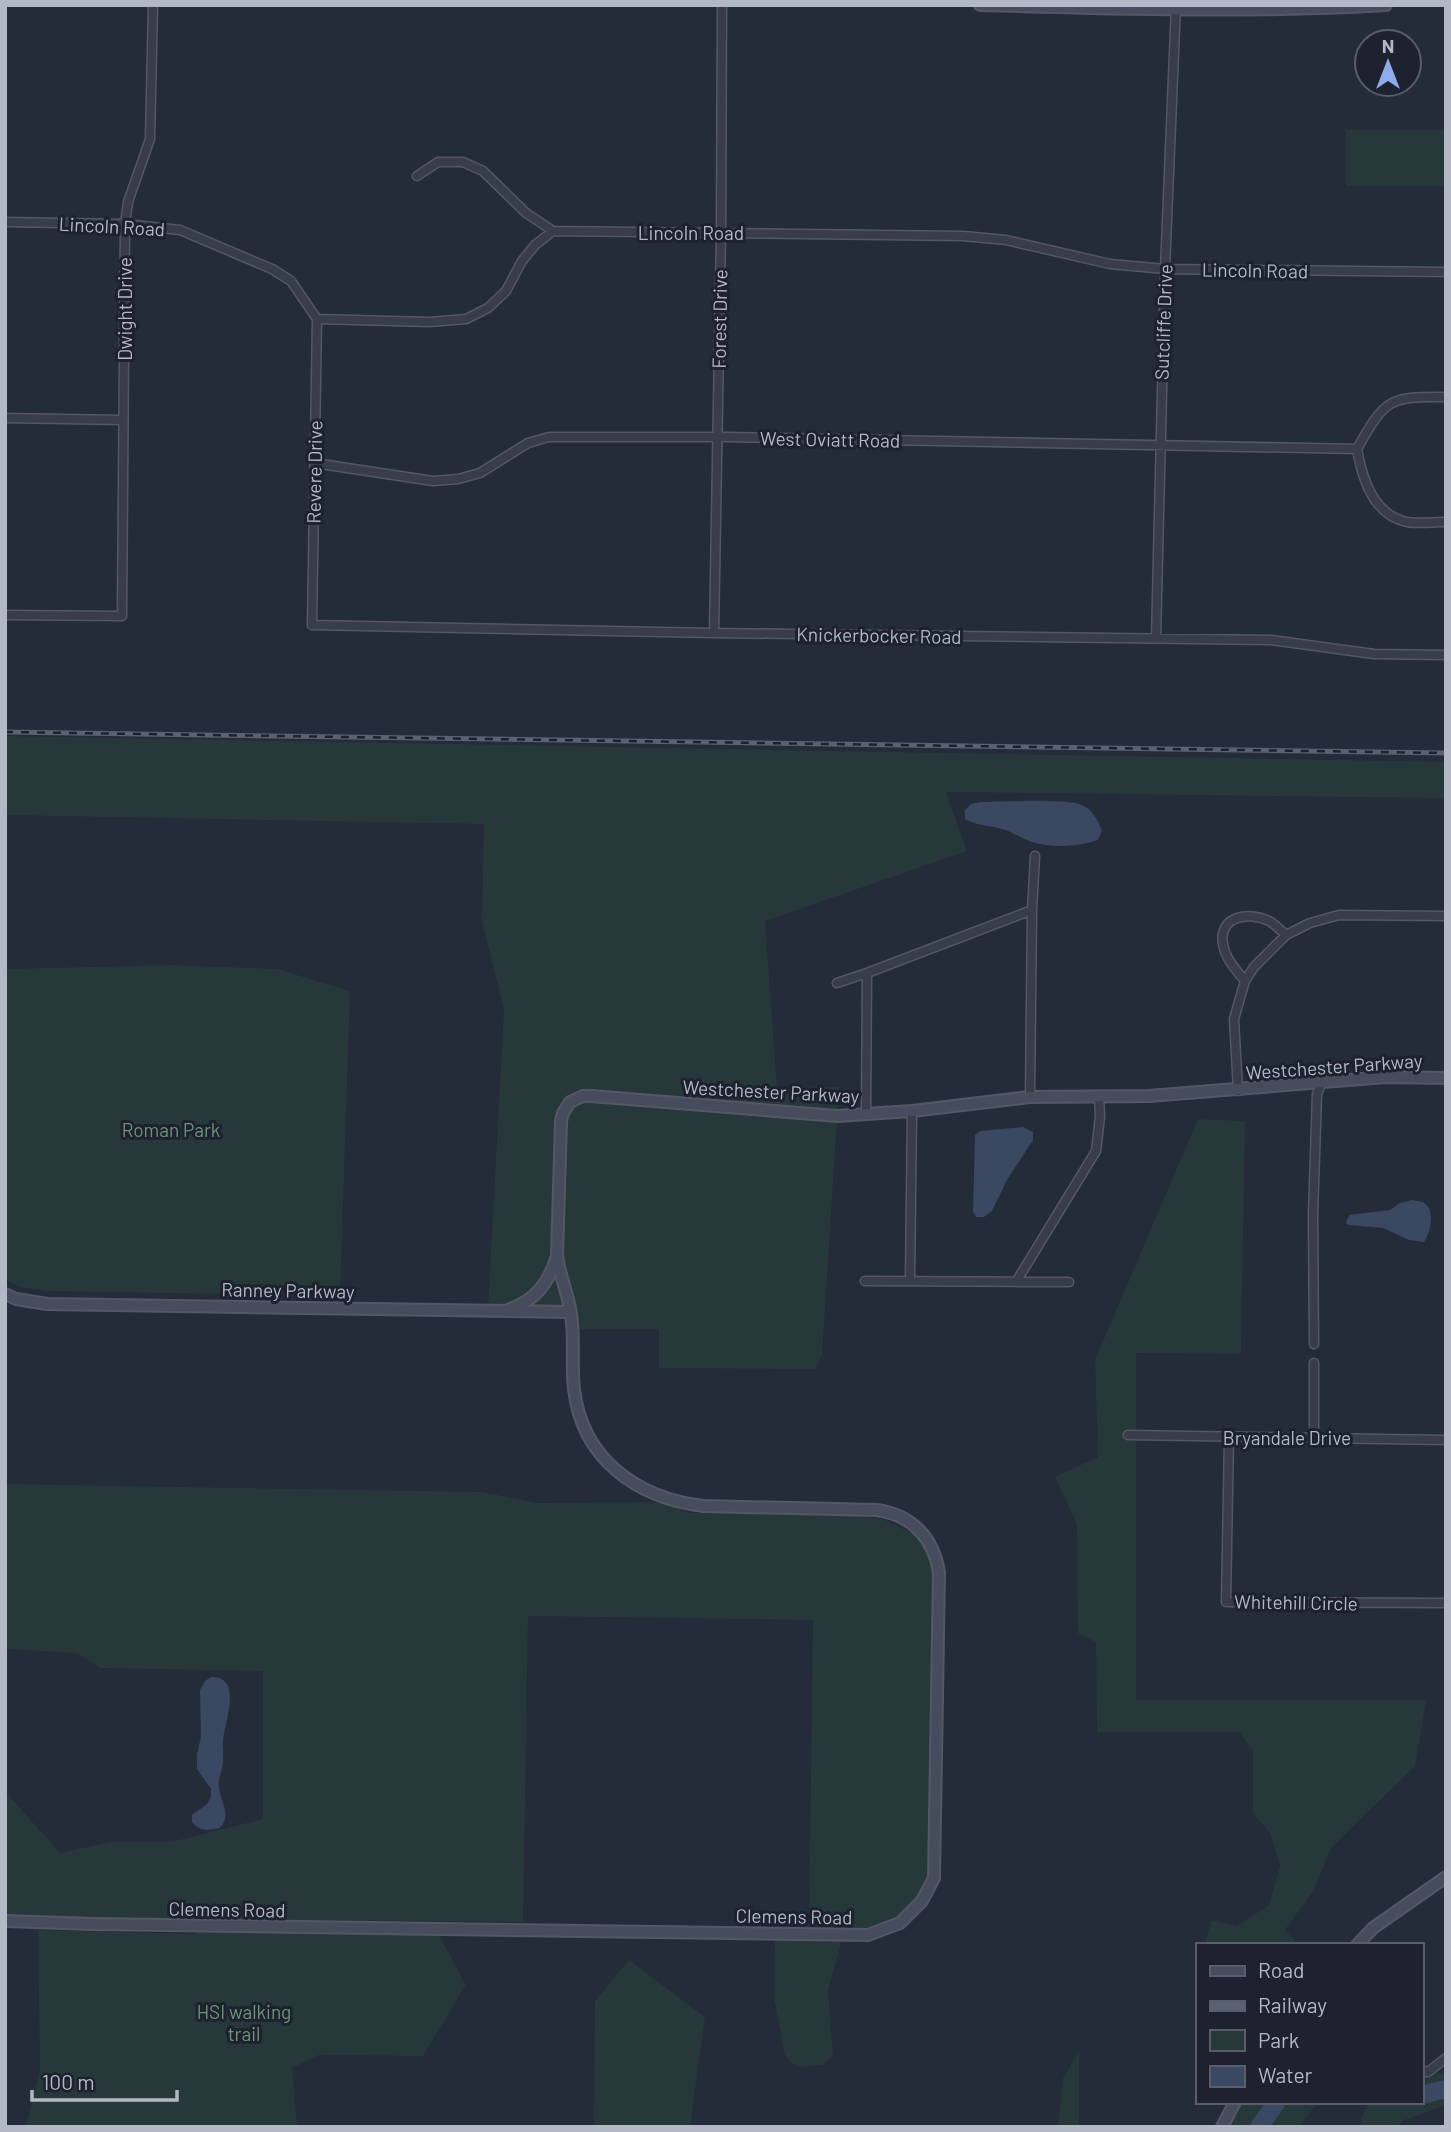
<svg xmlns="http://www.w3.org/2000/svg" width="1451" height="2132" viewBox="0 0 1451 2132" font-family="Barlow,sans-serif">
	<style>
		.green { fill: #27383b }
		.water { fill: #3b4861 }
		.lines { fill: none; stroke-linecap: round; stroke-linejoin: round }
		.river { stroke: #3b4861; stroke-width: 18 }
		.street-casing { stroke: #535864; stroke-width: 11 }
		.secondary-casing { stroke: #535864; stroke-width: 14 }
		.street { stroke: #383d49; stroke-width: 8 }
		.secondary { stroke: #464c5c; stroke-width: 10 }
		.rail-casing { stroke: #5a6170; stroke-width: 5 }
		.rail { stroke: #1d222e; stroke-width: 2.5; stroke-dasharray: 8; stroke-linecap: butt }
		.labels { text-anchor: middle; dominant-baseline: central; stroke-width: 6; stroke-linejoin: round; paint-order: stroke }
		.street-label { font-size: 19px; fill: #b3b8c5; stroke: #1d222e }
		.park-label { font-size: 19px; fill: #6c9479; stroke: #1d222e }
	</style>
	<rect width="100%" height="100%" fill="#242b39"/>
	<path class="green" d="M1346,130H1446V183L1443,186H1346Z
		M5,736L1446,762V798L946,792L967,851L765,921L777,1088L839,1087L822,1356L815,1369L659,1368V1329H577L575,1306L488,1307L504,1009L482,921L484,824L5,815Z
		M172,965L277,969L350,991L340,1296L48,1291C33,1289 17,1289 5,1278V969Z
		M1198,1119L1245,1121L1241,1354L1136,1353V1700H1426L1415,1766L1331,1848L1314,1890L1285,1930L1299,1945H1205L1211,1920L1237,1926L1269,1905L1280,1866L1270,1833L1253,1813V1750L1239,1732H1097L1096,1642L1078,1633L1077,1524L1055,1477L1098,1457L1095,1360Z
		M5,1484L482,1492L537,1503L656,1502L692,1513L857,1515L885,1520L918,1536L929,1553L934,1575L929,1876C905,1935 865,1930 809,1930L813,1620L528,1616L523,1922L5,1917V1791L60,1853L111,1842H171L263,1819V1671L100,1668L77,1653L5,1649Z
		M195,1926L278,1927L279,1933L439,1935L466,1985L423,2056L319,2055L292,2068L297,2127H26L40,2071L38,1930L195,1934Z
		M775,1938L842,1939L828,1991L833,2055L823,2065L797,2067L785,2056L774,1997Z
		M629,1960L705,2017L690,2127H594L595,2001Z
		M1079,2051V2127H1058L1063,2078Z
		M1421,2068L1446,2075V2105L1402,2121L1397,2127H1359L1367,2102H1421Z
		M1231,2102H1318L1299,2127H1218Z"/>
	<path class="water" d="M980,802C1002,802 1065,798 1082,805C1092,809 1099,822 1102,831L1098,840C1079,847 1051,848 1032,842C1022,839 1013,832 1002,829C989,825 977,826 965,819V810L971,804Z
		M1023,1127L1033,1132V1140L1007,1180L992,1211L984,1217H976L973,1212L975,1135L980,1131Z
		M1412,1200C1415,1201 1422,1201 1424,1203C1436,1210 1430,1233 1424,1242L1409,1240L1383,1228L1349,1225L1346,1223L1349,1215L1390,1210L1400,1203Z
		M211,1677C243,1676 225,1721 223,1740C222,1747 224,1754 223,1761C223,1769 219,1775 219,1782C217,1800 234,1812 220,1828C208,1830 200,1832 192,1822V1815L207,1804L211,1796V1789L197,1769V1754L201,1737L200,1690L205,1681Z"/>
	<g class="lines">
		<path class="river" d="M1421,2095L1446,2089
			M1259,2127L1277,2102"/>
		<g class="street-casing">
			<path id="street" d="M417,176L438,162H463L483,171L526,213L553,231
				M5,222L125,224L180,230L272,269L291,281L317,319
				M317,319L312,625L714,633L1271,640L1374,654L1446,655
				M317,319L429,322L466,319L488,308L506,291L522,261L535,245L553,231L963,236L1006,240L1110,264L1165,269L1446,272
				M5,418L123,420
				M1357,449C1362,478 1373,515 1407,522C1419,524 1433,522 1446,522
				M1357,449C1385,399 1389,396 1446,397
				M314,463L433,481L458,479L480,473L528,443L549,437H729L1357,449
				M5,615L122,616L125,224L128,202L150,139L153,5
				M714,633L721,232L722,5
				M1156,639L1165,269L1176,5
				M1245,981C1236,970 1225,958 1223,944C1218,916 1249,911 1269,921C1275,924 1280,930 1286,935
				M837,983L867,973
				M1238,1091L1234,1019L1245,981L1254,967L1286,935L1310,923L1339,915L1446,916
				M1030,1097L1032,910
				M866,1115L867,973L1032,910L1035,856
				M865,1281L1069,1282
				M910,1281L912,1111
				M1016,1282L1096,1151L1100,1117L1099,1096
				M1314,1344L1313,1215L1317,1094L1322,1082
				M1314,1363V1437
				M1128,1435L1446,1440
				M1229,1437L1226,1602L1446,1603
				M1421,2071L1428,2072L1446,2058"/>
		</g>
		<g class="secondary-casing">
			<path id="secondary" d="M980,5C1116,9 1250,13 1386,5
				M5,1294L16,1299L47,1304L571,1312
				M510,1309C536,1300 548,1283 556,1259
				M5,1921L92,1924L868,1935L900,1923L922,1901L934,1878L939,1573C934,1538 912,1515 877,1510L703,1506C637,1498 582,1459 574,1389C571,1364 575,1339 571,1314C568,1294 560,1276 557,1256L561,1121L563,1113L570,1102L583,1096H591L837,1116L912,1111L1030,1097L1149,1096L1386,1077L1446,1078
				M1357,1945L1373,1928L1446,1877
				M1222,2127L1235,2102"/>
		</g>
		<use href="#street" class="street"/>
		<use href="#secondary" class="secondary"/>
		<g class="rail-casing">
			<path id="rail" d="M5,732L1446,753"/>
		</g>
		<use href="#rail" class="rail"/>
	</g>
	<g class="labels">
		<g class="street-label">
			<text transform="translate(112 226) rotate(3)">Lincoln Road</text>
			<text x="691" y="232">Lincoln Road</text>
			<text transform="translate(1255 270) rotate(1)">Lincoln Road</text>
			<text transform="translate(124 309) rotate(-90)">Dwight Drive</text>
			<text transform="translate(719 319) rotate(-89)">Forest Drive</text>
			<text transform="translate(1163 322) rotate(-88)">Sutcliffe Drive</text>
			<text transform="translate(830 439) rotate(1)">West Oviatt Road</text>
			<text transform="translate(314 472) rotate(-89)">Revere Drive</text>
			<text transform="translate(879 635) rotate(1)">Knickerbocker Road</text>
			<text transform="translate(1334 1066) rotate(-4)">Westchester Parkway</text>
			<text transform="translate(771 1091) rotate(3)">Westchester Parkway</text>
			<text transform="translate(288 1290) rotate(1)">Ranney Parkway</text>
			<text x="1287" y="1437">Bryandale Drive</text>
			<text transform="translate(1296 1602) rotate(1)">Whitehill Circle</text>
			<text transform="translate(227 1909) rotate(1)">Clemens Road</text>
			<text transform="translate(794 1916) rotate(1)">Clemens Road</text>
		</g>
		<g class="park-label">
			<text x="171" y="1129">Roman Park</text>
			<text x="244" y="2011">HSI walking<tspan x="244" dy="22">trail</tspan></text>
		</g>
	</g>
	<rect width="1451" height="2132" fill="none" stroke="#b3b8c5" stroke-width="14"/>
	<rect x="1196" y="1943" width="228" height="161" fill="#1d222e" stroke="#595e6a" stroke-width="2"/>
	<rect x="1210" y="1966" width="35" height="10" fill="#464c5c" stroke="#595e6a" stroke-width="2"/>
	<text x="1258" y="1978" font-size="21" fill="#b3b8c5">Road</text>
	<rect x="1210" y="2001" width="35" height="10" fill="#5a6170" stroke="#595e6a" stroke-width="2"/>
	<text x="1258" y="2013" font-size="21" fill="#b3b8c5">Railway</text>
	<rect x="1210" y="2030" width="35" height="21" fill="#27383b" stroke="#595e6a" stroke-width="2"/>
	<text x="1258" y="2048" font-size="21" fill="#b3b8c5">Park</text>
	<rect x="1210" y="2066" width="35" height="21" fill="#3b4861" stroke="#595e6a" stroke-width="2"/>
	<text x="1258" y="2083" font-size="21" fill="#b3b8c5">Water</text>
	<g transform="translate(1388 63)"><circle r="33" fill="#1d222e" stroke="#595e6a" stroke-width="2"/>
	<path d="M0-5L12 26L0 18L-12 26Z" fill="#8fabee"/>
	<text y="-10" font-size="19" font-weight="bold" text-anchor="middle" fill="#b3b8c5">N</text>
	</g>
	<path d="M32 2090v10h145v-10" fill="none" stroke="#b3b8c5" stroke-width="3.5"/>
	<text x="42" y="2090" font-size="21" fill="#b3b8c5" stroke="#1d222e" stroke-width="5" paint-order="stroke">100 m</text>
</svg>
